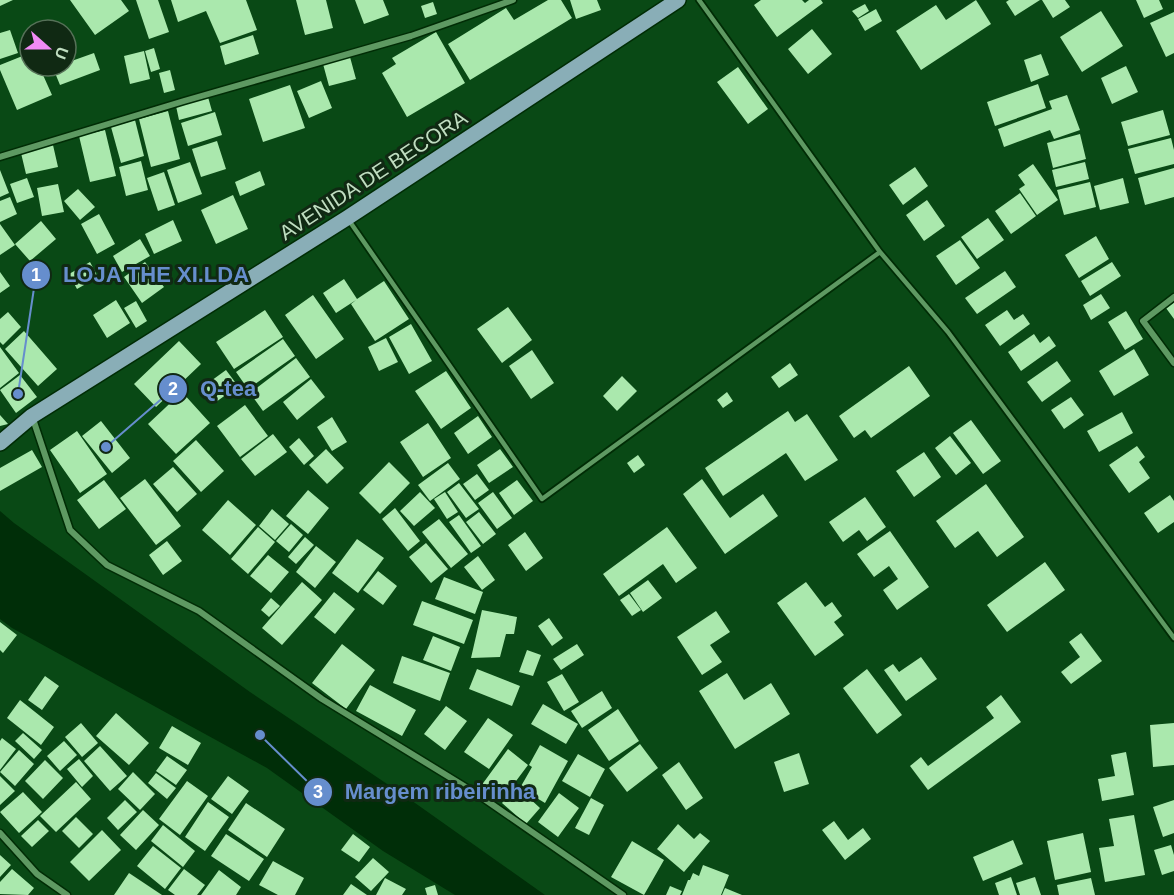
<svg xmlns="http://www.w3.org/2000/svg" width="1174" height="895" viewBox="0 0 1174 895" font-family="Arial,sans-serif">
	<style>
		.water { fill: #002e08 }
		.building { fill: #aae8ad }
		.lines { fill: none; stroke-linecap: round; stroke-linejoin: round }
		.service-casing { stroke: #002c05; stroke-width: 8 }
		.minor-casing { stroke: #002c05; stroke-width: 9 }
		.primary-casing { stroke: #002c05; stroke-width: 18 }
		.service { stroke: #5e9962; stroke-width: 4.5 }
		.minor { stroke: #5e9962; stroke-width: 6 }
		.primary { stroke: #89aeb7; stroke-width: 15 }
		.labels { text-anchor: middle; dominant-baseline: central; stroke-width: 6; stroke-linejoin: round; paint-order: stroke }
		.street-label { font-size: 21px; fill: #bfddc0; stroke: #102913 }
		.leader { fill: none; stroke: #668ecd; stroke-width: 2 }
		.callout-dot { fill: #668ecd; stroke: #102913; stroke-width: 2 }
		.mark-label { font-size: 18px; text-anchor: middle; font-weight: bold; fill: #fff }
		.callout-label { font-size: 22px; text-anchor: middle; font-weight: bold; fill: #668ecd; stroke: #102913; stroke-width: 6; stroke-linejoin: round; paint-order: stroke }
	</style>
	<rect width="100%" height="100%" fill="#094915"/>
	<path class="water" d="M0,511L14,523L250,692L408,798L545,895H455L383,851L267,768L12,628L0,619Z"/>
	<path class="building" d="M0,0H13L0,6Z
		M70,0H121L129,11L95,35Z
		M136,0H158L169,32L149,39Z
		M171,0H246L257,30L220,43L206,11L178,22Z
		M296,0H326L333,28L305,35Z
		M355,0H383L389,15L364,24Z
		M548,0H561L572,18L470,80L448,44L506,8L514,20Z
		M570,0H597L601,10L576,19Z
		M761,0H802L805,3L809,0H821L823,3L777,37L754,5Z
		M976,0L991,24L921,70L896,31L936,5L946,20Z
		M1009,0H1040L1015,16L1006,2Z
		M1042,0H1065L1070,7L1053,18Z
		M1136,0H1159L1163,9L1144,18Z
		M433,2L437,14L425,18L421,6Z
		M865,4L869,11L858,18L852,11Z
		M876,9L882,21L865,31L858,19Z
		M1101,11L1123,46L1082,72L1060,37Z
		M1174,12V53L1166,57L1150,23Z
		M812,29L832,54L808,74L788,49Z
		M10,30L18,53L0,59V33Z
		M436,32L465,83L407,117L382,73L396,64L392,58Z
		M253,35L259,54L225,65L220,46Z
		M154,48L160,69L151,72L145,51Z
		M144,51L150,79L130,84L124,56Z
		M30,53V66H39L52,95L17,110L0,70V65Z
		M94,53L100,70L60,85L53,68L66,66V63Z
		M1041,54L1049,75L1031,82L1024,60Z
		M350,57L356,79L329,86L323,64Z
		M1126,66L1138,92L1112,104L1101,78Z
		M738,67L768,109L748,124L717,82Z
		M170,70L175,90L164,93L159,73Z
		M321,81L332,108L309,118L297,91Z
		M1038,84L1046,108L995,126L987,102Z
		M290,85L305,128L263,142L249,99Z
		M1067,95L1080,130L1054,139L1050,130L1004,147L998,129L1052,109L1049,101Z
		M208,97L212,111L179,120L176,106Z
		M1163,110L1170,135L1128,146L1121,122Z
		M168,111L180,159L151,167L139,119Z
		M215,112L222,135L188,146L181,123Z
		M135,120L144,156L121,163L111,127Z
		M105,130L116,176L90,182L79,136Z
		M1080,134L1086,159L1053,168L1047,143Z
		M1171,138L1174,150V164L1135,174L1128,149Z
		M217,141L226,169L201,177L192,149Z
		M53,145L58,167L26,174L21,153Z
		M141,161L148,190L126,196L119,167Z
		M190,162L202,194L178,203L167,170Z
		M1085,162L1089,179L1056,187L1052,170Z
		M1033,164L1058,200L1037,215L1019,189L1025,185L1018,175Z
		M915,167L928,186L903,205L889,185Z
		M1174,168V197L1145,205L1138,178Z
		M0,170L9,193L0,197Z
		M260,171L265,185L240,196L235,182Z
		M164,172L175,205L158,211L147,178Z
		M27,178L34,197L17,203L10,184Z
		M1123,178L1129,203L1100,210L1094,186Z
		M1090,182L1096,207L1064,215L1057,190Z
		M58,184L64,212L42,216L37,188Z
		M78,189L95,207L80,220L64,201Z
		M1020,193L1036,216L1011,234L995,211Z
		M233,195L248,229L216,244L201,210Z
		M10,197L17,214L0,222V201Z
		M927,200L945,226L924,241L906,215Z
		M99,214L115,244L97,254L81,224Z
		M988,218L1004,240L977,259L961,237Z
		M173,220L182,241L154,254L145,234Z
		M41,221L56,239L30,261L15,244Z
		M0,224L15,245L0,255Z
		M1096,236L1109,259L1079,278L1065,255Z
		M140,239L150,256L122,272L113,256Z
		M960,240L980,268L956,285L936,256Z
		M90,262L98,277L77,289L69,274Z
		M145,262L164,287L142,303L124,277Z
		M1112,262L1121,276L1090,296L1081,281Z
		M1005,271L1016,287L977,314L965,298Z
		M0,272L10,286L0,293Z
		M344,279L357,299L384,281L409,319L375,341L351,304L356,300L336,313L323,293Z
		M1101,294L1110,308L1091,320L1083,305Z
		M313,295L344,339L316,359L285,315Z
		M116,300L130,323L107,338L93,315Z
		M136,301L147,321L136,328L124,308Z
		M1174,302V319L1166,308Z
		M508,307L532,340L502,363L477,329Z
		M265,310L283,337L234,369L216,342Z
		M1007,310L1014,320L1023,314L1030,324L1000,346L985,325Z
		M1126,311L1143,339L1125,350L1108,322Z
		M8,312L21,327L3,345L0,342V319Z
		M411,324L432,361L409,374L389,337Z
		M24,331L57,369L38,386L5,349Z
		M1034,334L1040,343L1049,336L1056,346L1021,371L1008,352Z
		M386,338L398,362L379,371L368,347Z
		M283,339L295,356L248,389L236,372Z
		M179,341L201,364L156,407L134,384Z
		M0,347L19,373L0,388Z
		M1134,349L1149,375L1114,396L1099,371Z
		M532,350L554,383L531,399L509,366Z
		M296,358L310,377L263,411L250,393Z
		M1057,361L1071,381L1042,402L1027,382Z
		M790,363L798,375L779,388L771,377Z
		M909,366L930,396L871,438L865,430L854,438L839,416Z
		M226,370L238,386L216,402L204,386Z
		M446,371L471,408L441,429L415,391Z
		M20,375L37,397L16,413L0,390Z
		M622,376L637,391L617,411L603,396Z
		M311,379L325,397L297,420L283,402Z
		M182,392L210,423L176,454L148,424Z
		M727,392L733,401L723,408L717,400Z
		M1071,397L1084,415L1064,429L1051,410Z
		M245,405L268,436L240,457L217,426Z
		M788,411L795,422L807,414L838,460L805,481L786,453L723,496L705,468Z
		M1122,412L1133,433L1099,452L1087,431Z
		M0,415L8,424L0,426Z
		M478,416L492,437L468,454L454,433Z
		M332,417L347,442L332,451L317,427Z
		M971,420L1001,461L983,474L953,433Z
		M101,421L130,458L112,473L82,436Z
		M428,423L451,458L423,477L400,442Z
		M77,431L107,474L80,493L50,450Z
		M273,434L287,452L255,476L241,459Z
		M950,436L971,463L956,475L935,448Z
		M299,438L314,456L304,465L289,447Z
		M196,440L224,471L201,492L173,461Z
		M1137,446L1145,457L1139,462L1150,478L1129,493L1109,465Z
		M326,449L344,468L327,484L309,465Z
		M500,449L513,467L489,483L477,465Z
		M32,450L42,467L0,491V468Z
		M924,452L941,477L914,497L896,471Z
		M638,455L645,465L634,473L627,463Z
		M389,462L410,483L380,514L359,493Z
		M448,463L460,479L430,501L418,485Z
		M173,467L197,494L177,512L153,484Z
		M477,474L489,490L475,500L463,484Z
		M145,479L181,526L156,545L120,498Z
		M702,479L730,518L763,494L778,516L725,554L683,494Z
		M104,480L126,509L99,529L77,500Z
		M517,480L533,501L514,515L499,493Z
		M459,483L479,509L466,518L447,492Z
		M986,484L1024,537L997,557L978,531L955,548L936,521Z
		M308,490L329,508L308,534L286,516Z
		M420,492L435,508L414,526L400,511Z
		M445,492L458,512L447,519L434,499Z
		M493,492L512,518L497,529L478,503Z
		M1170,495L1174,501V522L1158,533L1144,513Z
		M865,497L886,527L867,541L859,530L843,542L829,522Z
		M228,500L256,525L230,555L202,530Z
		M395,508L420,541L408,551L382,519Z
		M272,509L289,524L275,540L259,526Z
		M479,512L496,534L483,544L466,522Z
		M459,515L481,546L471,553L449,522Z
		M439,519L468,554L451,568L422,532Z
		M291,524L303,535L289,552L276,541Z
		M258,527L275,542L248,574L231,559Z
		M667,527L697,568L676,583L663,564L619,596L603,574Z
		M890,531L929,587L897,610L883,590L898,579L889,566L874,577L857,554Z
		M525,532L543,558L526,571L508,545Z
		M305,537L314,545L296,564L288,557Z
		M357,539L384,558L358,593L332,573Z
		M167,541L182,561L163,575L149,555Z
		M426,543L448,569L431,583L409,557Z
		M316,546L336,562L315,588L296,572Z
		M268,555L289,572L271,593L250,576Z
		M478,556L495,580L482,590L464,567Z
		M1045,562L1065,590L1007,632L987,605Z
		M378,571L397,586L383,605L363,590Z
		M444,577L483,592L475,614L435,599Z
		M648,580L662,598L643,612L630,593Z
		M302,582L322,600L282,645L262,628Z
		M806,582L825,607L832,602L842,616L834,622L844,635L815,656L777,603Z
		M334,592L355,609L335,634L314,617Z
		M629,594L641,610L632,616L620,600Z
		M271,598L280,606L269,617L261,610Z
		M422,601L473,620L464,644L413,625Z
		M482,610L517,617L514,634H506L500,657L471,658Z
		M716,611L730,632L710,645L722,662L702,675L677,637Z
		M549,618L563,638L552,646L538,626Z
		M0,622L17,635L3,653L0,650Z
		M1081,633L1102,661L1071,684L1061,672L1080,657L1069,642Z
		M433,636L460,647L451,671L423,660Z
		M342,644L375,670L346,709L312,683Z
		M577,644L584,655L561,670L553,659Z
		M527,650L541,655L533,676L519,672Z
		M402,656L450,673L440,701L393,683Z
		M921,657L937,679L906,701L884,670L893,664L899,672Z
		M477,669L520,686L512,706L469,689Z
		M867,669L902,715L877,734L843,688Z
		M727,673L744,700L771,683L790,714L735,749L699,691Z
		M562,674L579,702L564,711L547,682Z
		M45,676L59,686L42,710L28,700Z
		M370,685L416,710L402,736L356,711Z
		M602,691L612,708L582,728L571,711Z
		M1001,695L1021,722L928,790L910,766L921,757L928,766L994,718L986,707Z
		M20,700L54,727L41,745L7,718Z
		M543,704L578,724L566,744L531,724Z
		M446,706L467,721L445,750L424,734Z
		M618,709L639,741L609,761L588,730Z
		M116,713L149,743L129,765L96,736Z
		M488,718L513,735L489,769L464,752Z
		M81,723L98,743L82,757L65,737Z
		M1174,723V765L1153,767L1150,725Z
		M172,726L201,743L188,765L159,748Z
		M23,733L42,750L34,759L15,741Z
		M2,738L16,749L0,770V741Z
		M64,741L77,755L60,771L47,756Z
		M640,744L658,768L627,792L609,768Z
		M540,745L568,761L545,803L520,788L532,767L529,765Z
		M100,746L127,776L110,791L84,761Z
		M508,749L528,765L501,801L481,786Z
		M19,750L34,764L15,786L0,772Z
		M1126,752L1134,795L1102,801L1098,779L1115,776L1111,755Z
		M799,753L809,784L784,792L774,762Z
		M578,754L605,769L590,797L562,781Z
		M167,756L187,770L176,785L156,771Z
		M79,759L93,776L82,787L67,769Z
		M45,760L63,778L43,799L25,781Z
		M679,762L703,798L686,810L662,775Z
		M133,772L155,794L140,810L118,789Z
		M156,773L176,788L167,799L148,783Z
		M0,776L15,791L0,805Z
		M228,776L249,791L232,814L211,799Z
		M187,781L208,796L180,835L159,819Z
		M76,782L91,799L56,832L40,816Z
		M516,786L540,808L526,824L502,803Z
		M23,792L42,812L19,833L0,812Z
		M559,793L579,808L558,837L538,822Z
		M591,798L604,805L589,835L575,828Z
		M125,800L137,812L118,830L107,818Z
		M1174,800V833L1163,837L1153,807Z
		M208,802L229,817L205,851L185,837Z
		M246,803L285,829L267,857L228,830Z
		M143,810L159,825L136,850L120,835Z
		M1134,815L1145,875L1105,882L1099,848L1114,846L1109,819Z
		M76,817L93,834L79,848L62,831Z
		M38,820L49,831L32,847L21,836Z
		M834,821L848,840L863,828L871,839L845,860L822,830Z
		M678,824L694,839L700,833L710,841L684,872L657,849Z
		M163,825L195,851L183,867L151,841Z
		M102,830L121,850L89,881L70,862Z
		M1083,833L1091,872L1055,880L1047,841Z
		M226,834L264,859L249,881L211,856Z
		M353,834L370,847L359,862L341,850Z
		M1013,840L1023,864L983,881L973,857Z
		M632,841L664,860L644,895L611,877Z
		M1171,845L1174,855V871L1162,875L1154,850Z
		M153,846L181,868L165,889L137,866Z
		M0,855L11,865L0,877Z
		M373,858L389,872L371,891L355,877Z
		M273,861L304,878L295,895H278L259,885Z
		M703,865L729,875L721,895H682L688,880H690L693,873L699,876Z
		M12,869L34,888L28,895L0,894V882Z
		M184,869L205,885L197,895H175L168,890Z
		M219,870L241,887L236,895H201Z
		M129,873L162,895H114Z
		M1011,877L1017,895H999L995,883Z
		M1035,877L1041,895H1020L1016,883Z
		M385,878L406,889L402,895H376Z
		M1091,878L1095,895H1059L1057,885Z
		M351,884L367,895H343Z
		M435,885L438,895H427L425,888Z
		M670,886L682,891L680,895H666Z
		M725,888L742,895H722Z"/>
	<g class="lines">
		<g class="service-casing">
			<path id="service" d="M699,0L880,252L948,332L1174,638
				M348,219L542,499L880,252"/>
		</g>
		<g class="minor-casing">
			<path id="minor" d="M0,157L184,101L411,36L513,0
				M1174,297L1143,321L1174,363
				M32,416L70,530L107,565L199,611L322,699L477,794L623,895
				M0,833L37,874L67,895"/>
		</g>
		<g class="primary-casing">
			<path id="primary" d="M0,443L32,416L347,218L678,0"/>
		</g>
		<use href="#service" class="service"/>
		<use href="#minor" class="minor"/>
		<use href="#primary" class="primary"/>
	</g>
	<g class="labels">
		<g class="street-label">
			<text transform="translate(373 175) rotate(-33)">AVENIDA DE BECORA</text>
		</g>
	</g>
	<path class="leader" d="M18 394L36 275M106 447L173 389M260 735L318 792"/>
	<g class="callout-dot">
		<circle cx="18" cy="394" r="6"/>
		<circle cx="106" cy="447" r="6"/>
		<circle cx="260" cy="735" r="6"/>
		<circle cx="36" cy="275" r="15"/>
		<circle cx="173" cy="389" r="15"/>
		<circle cx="318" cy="792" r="15"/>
	</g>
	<g class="mark-label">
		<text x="36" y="281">1</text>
		<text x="173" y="395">2</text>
		<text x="318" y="798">3</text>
	</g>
	<g class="callout-label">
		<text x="156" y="282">LOJA THE XI.LDA</text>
		<text x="228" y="396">Q-tea</text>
		<text x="440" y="799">Margem ribeirinha</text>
	</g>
	<g transform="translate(48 48) rotate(111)"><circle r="28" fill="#102913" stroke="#567158" stroke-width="1.5"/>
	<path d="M0-4.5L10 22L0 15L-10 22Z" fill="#f18bf5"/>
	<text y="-9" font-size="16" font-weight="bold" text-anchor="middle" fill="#bfddc0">U</text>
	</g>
</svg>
